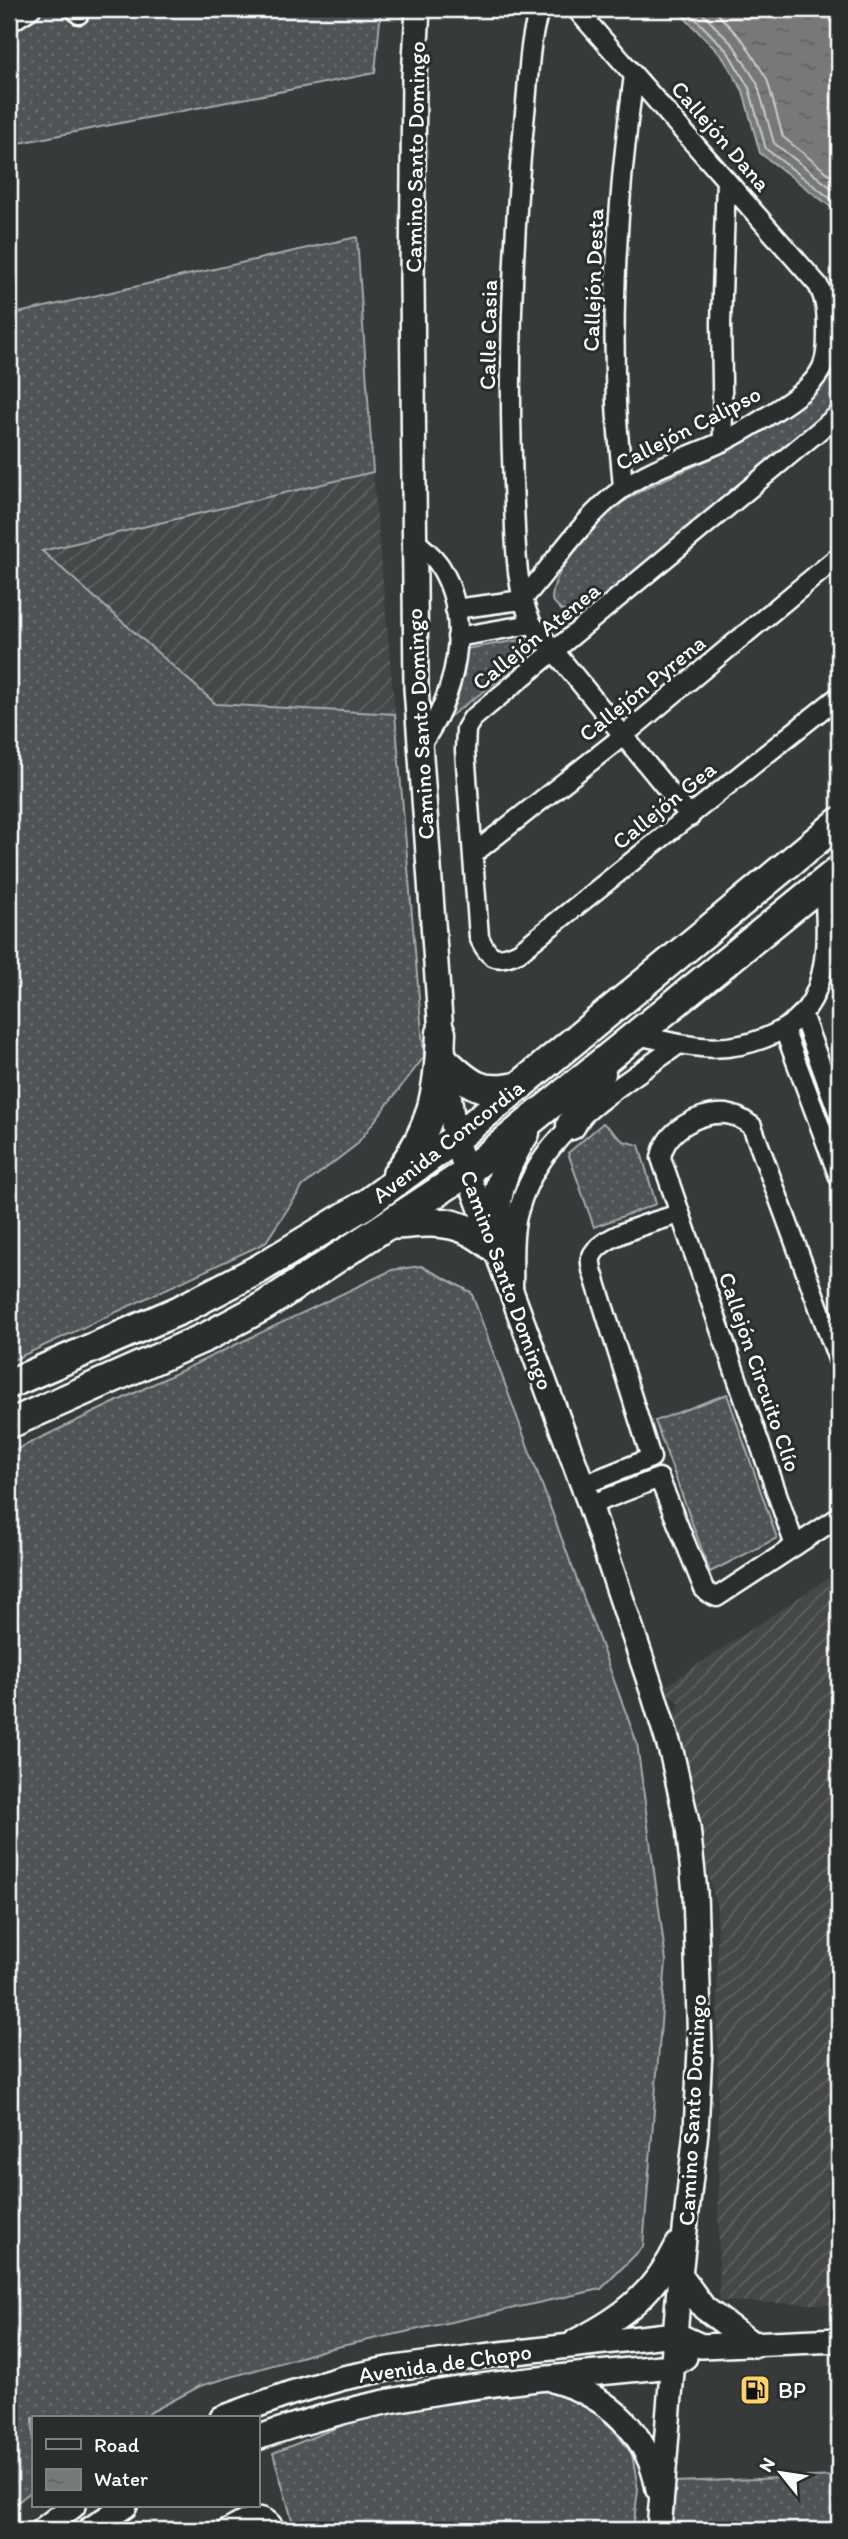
<svg xmlns="http://www.w3.org/2000/svg" width="848" height="2539" viewBox="0 0 848 2539" font-family="Itim,sans-serif">
	<style>
		.industrial { fill: url(#industrial-furrows) }
		.grass { fill: url(#grass-dots); stroke: #a8a9aa; stroke-width: 2 }
		.water { fill: url(#water-ripples); stroke: #adaeaf; stroke-width: 2 }
		.lines { fill: none; stroke-linecap: round; stroke-linejoin: round }
		.shore { stroke: #c8c9c9; stroke-width: 2 }
		.minor-casing { stroke: #fff; stroke-width: 23 }
		.tertiary-casing { stroke: #fff; stroke-width: 28 }
		.primary-casing { stroke: #fff; stroke-width: 33 }
		.minor { stroke: #2a2d2e; stroke-width: 18 }
		.tertiary { stroke: #2a2d2e; stroke-width: 23 }
		.primary { stroke: #2a2d2e; stroke-width: 28 }
		.labels { text-anchor: middle; dominant-baseline: central; stroke-width: 6; stroke-linejoin: round; paint-order: stroke }
		.street-label { font-size: 23px; fill: #fff; stroke: #2a2d2e }
		.poi-label { font-size: 23px; fill: #fff; stroke: #2a2d2e; text-anchor: start }
	</style>
	<defs>
		<pattern id="industrial-furrows" width="10" height="10" patternUnits="userSpaceOnUse" patternTransform="scale(1.75)"><rect width="10" height="10" fill="#444748"/><path d="M-1 1l2-2M0 10L10 0M9 11l2-2" fill="none" stroke="#606363"/></pattern>
		<pattern id="grass-dots" width="8" height="8" patternUnits="userSpaceOnUse" patternTransform="scale(1.75)"><rect width="8" height="8" fill="#505354"/><path d="M2 2h.1M6 6h.1" fill="none" stroke="#6a6d6e" stroke-width="1.8" stroke-linecap="round"/></pattern>
		<pattern id="water-ripples" width="26" height="14" patternUnits="userSpaceOnUse" patternTransform="scale(1.75)"><rect width="26" height="14" fill="#767879"/><path d="M2 4q2-2 4 0t4 0M15 11q2-2 4 0t4 0" fill="none" stroke="#616262"/></pattern>
	</defs>
	<rect width="100%" height="100%" fill="#373a3b"/>
	<filter id="ink" filterUnits="userSpaceOnUse"><feTurbulence type="fractalNoise" baseFrequency=".0143" numOctaves="2"/><feDisplacementMap in="SourceGraphic" scale="14" xChannelSelector="R" yChannelSelector="G"/><feConvolveMatrix kernelMatrix="1 2 1 2 8 2 1 2 1" color-interpolation-filters="sRGB"/></filter>
	<g filter="url(#ink)">
		<path class="industrial" d="M373,472L395,714L216,704L42,551Z
			M839,1571V2305L719,2301L717,1909L670,1719L681,1704L661,1689Z"/>
		<path class="grass" d="M9,9H381L375,73L9,145Z
			M357,237L373,472L42,551L216,704L395,714L424,1057L356,1145L303,1186L265,1243L9,1362V315Z
			M839,309V404L586,618L561,610L552,600C553,579 561,570 573,553C586,536 599,519 617,506C657,477 708,465 750,438C779,420 805,399 831,376Z
			M526,639L538,651L445,720L466,649Z
			M603,1123L623,1141L639,1145L656,1204L594,1227L568,1153Z
			M421,1266L471,1292L637,1743L666,1961L643,2247L601,2289L328,2349L200,2386L140,2418H33V2490L9,2509V1453L392,1270Z
			M727,1394L777,1538L710,1572L655,1421Z
			M557,2387L579,2397L613,2429L632,2454L638,2489L633,2530H295L273,2453L373,2413L458,2397Z
			M839,2476V2530H670L674,2482Z"/>
		<path class="water" d="M676,9H839V213L760,153L743,91L722,56Z"/>
		<g class="lines">
			<path class="shore" d="M686,9L728,52L749,88L766,149L839,205
				M698,9L734,46L757,83L774,143L839,194
				M713,9L744,42L767,79L783,137L839,182"/>
			<g class="minor-casing">
				<path id="minor" d="M75,9L79,14
					M540,9C528,40 529,80 525,113C512,244 507,374 514,505C516,544 515,589 532,624L690,817
					M9,23L31,9
					M839,414L472,719L466,729L465,751L479,937C489,960 497,962 519,952L839,696
					M723,442L721,323L726,180
					M623,488C621,459 617,430 616,402C611,293 619,183 634,75
					M413,539C422,547 434,556 440,566C474,622 455,698 419,747
					M455,609L522,600C555,563 582,518 622,489C653,466 690,457 724,441C745,431 765,418 784,405C796,397 811,386 819,373C827,361 827,345 827,332C827,314 826,300 818,285L576,9
					M457,637L532,624
					M473,854L623,736L839,556
					M802,1014L839,1115
					M784,1029L839,1177
					M638,1035C659,1040 680,1045 701,1047C741,1051 794,1035 813,998C830,964 826,919 824,882
					M513,1288C514,1262 511,1234 519,1209C540,1131 618,1089 679,1044
					M583,1485L651,1458L592,1270C592,1266 590,1263 591,1259C596,1235 659,1221 679,1214
					M590,1505L659,1478L704,1589L708,1593L717,1597L839,1517
					M795,1546L661,1158C665,1130 699,1112 726,1114C736,1115 744,1120 752,1126L839,1362
					M226,2530C245,2520 262,2506 276,2530"/>
			</g>
			<g class="tertiary-casing">
				<path id="tertiary" d="M418,9L414,77L412,280L416,688L441,1033L455,1139L590,1505L654,1696L672,1755L688,1827L695,1892L700,2049L696,2131L680,2275L659,2530
					M680,2275L704,2308L754,2345
					M576,2341C624,2317 655,2292 678,2244
					M555,2381C608,2396 648,2433 658,2489
					M222,2418L291,2393L343,2378L388,2369L474,2357L675,2334L701,2346L839,2340
					M257,2438C394,2388 529,2380 672,2366L685,2357
					M42,2530L73,2506
					M89,2530L125,2506"/>
			</g>
			<g class="primary-casing">
				<path id="primary" d="M445,1061C471,1086 483,1095 520,1086
					M571,1125L601,1073
					M397,1174C433,1129 439,1089 441,1033
					M389,1225C437,1222 458,1216 497,1250
					M497,1250C492,1202 499,1174 525,1133
					M9,1384L180,1310L259,1269L366,1204L455,1139L839,822
					M9,1424L208,1336L264,1306L466,1173L839,870"/>
			</g>
			<use href="#minor" class="minor"/>
			<use href="#tertiary" class="tertiary"/>
			<use href="#primary" class="primary"/>
		</g>
	</g>
	<defs>
		<g id="fuel-square" transform="scale(1.575)"><rect x="-9" y="-9" width="18" height="18" rx="4" fill="#ffd166" stroke="#2a2d2e"/><path d="M-5.5-6h7V0h2V4h1.3V-2.5L3-4.5l.8-.8L6-3V5H2.5V1h-1V6h-7ZM-4.2-4.7v3.2H.2V-4.7Z" fill="#111"/></g>
	</defs>
	<g fill-rule="evenodd">
		<use href="#fuel-square" x="755" y="2390"/>
	</g>
	<g class="labels">
		<g class="street-label">
			<text transform="translate(721 136) rotate(49)">Callejón Dana</text>
			<text transform="translate(415 157) rotate(-89)">Camino Santo Domingo</text>
			<text transform="translate(593 280) rotate(-88)">Callejón Desta</text>
			<text transform="translate(488 335) rotate(-89)">Calle Casia</text>
			<text transform="translate(688 428) rotate(-27)">Callejón Calipso</text>
			<text transform="translate(536 636) rotate(-39)">Callejón Atenea</text>
			<text transform="translate(642 688) rotate(-39)">Callejón Pyrena</text>
			<text transform="translate(420 724) rotate(-93)">Camino Santo Domingo</text>
			<text transform="translate(664 805) rotate(-39)">Callejón Gea</text>
			<text transform="translate(448 1141) rotate(-38)">Avenida Concordia</text>
			<text transform="translate(507 1280) rotate(70)">Camino Santo Domingo</text>
			<text transform="translate(760 1372) rotate(71)">Callejón Circuito Clío</text>
			<text transform="translate(692 2110) rotate(-87)">Camino Santo Domingo</text>
			<text transform="translate(445 2363) rotate(-8)">Avenida de Chopo</text>
		</g>
		<g class="poi-label">
			<text x="778" y="2390">BP</text>
		</g>
	</g>
	<rect width="848" height="2539" fill="none" stroke="#2a2d2e" stroke-width="35"/>
	<rect x="18" y="18" width="813" height="2504" fill="none" stroke="#fff" stroke-width="2.5" filter="url(#ink)"/>
	<rect x="32" y="2416" width="228" height="91" fill="#2a2d2e" stroke="#7f8182" stroke-width="2"/>
	<rect x="46" y="2439" width="35" height="10" fill="#2a2d2e" stroke="#7f8182" stroke-width="2"/>
	<text x="94" y="2452" font-size="21" fill="#ffffff">Road</text>
	<rect x="46" y="2469" width="35" height="21" fill="url(#water-ripples)" stroke="#7f8182" stroke-width="2"/>
	<text x="94" y="2486" font-size="21" fill="#ffffff">Water</text>
	<g transform="translate(781 2473) rotate(300)" stroke="#2a2d2e" stroke-width="5" paint-order="stroke">
	<path d="M0-5L12 26L0 18L-12 26Z" fill="#ffffff"/>
	<text y="-10" font-size="19" font-weight="bold" text-anchor="middle" fill="#ffffff">N</text>
	</g>
</svg>
